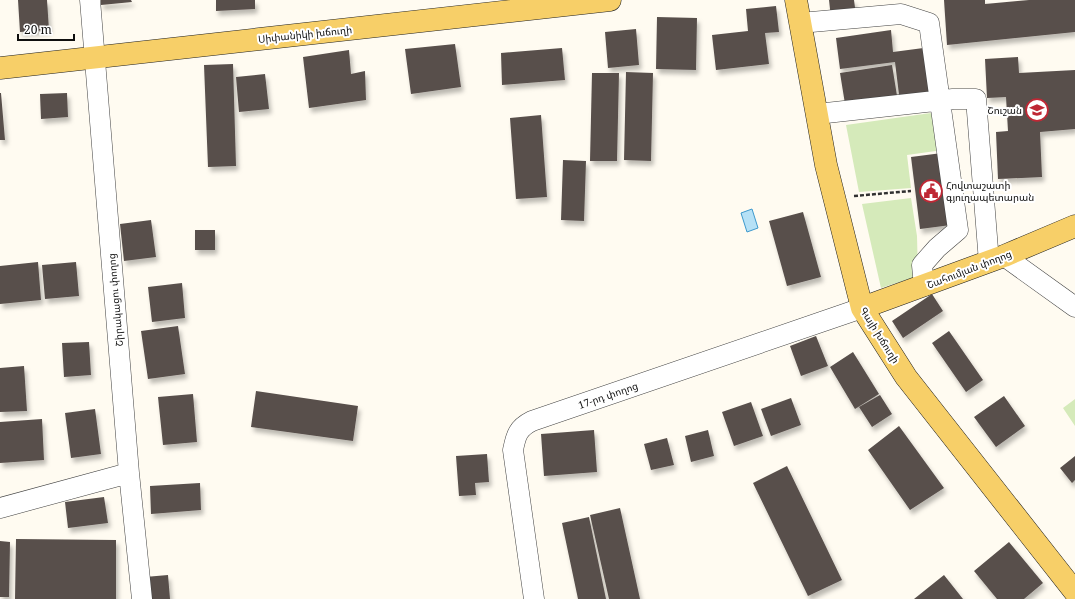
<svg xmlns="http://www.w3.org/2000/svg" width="1075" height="599" viewBox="0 0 1075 599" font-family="'Noto Serif','Noto Sans Armenian',serif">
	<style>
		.green { fill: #d5eaba }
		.water { fill: #b6e1f6; stroke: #3d99cd }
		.building { fill: #584f4b; filter: url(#shadow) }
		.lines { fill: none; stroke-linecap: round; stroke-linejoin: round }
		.minor-casing { stroke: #424242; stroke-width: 21 }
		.major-casing { stroke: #202020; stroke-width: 23 }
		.path { stroke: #313131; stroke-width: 2.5; stroke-dasharray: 4 2; stroke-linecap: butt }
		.minor { stroke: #fff; stroke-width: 20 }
		.major { stroke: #f7cf68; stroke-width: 22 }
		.labels { text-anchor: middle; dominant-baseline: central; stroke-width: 4; stroke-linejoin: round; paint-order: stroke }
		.street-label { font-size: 10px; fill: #0f0f0f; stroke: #fff }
		.poi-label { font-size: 10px; fill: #0f0f0f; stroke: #fff; text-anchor: end }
	</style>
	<defs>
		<filter id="shadow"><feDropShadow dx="2.5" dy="4.5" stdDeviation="2" flood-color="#0004"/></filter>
	</defs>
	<rect width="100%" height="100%" fill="#fffbf1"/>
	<path class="green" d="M938,112L943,150L907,155L911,188L859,192L846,125Z
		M911,198L917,236L918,276L881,288L862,204Z
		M1075,399V426L1063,408Z"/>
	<path class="water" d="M752,209L758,228L747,232L741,213Z"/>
	<path class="building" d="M18,0H47L49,30L20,32Z
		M101,0H131L132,2L101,5Z
		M216,0H255V9L216,11Z
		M829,0H854L856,15L831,18Z
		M944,0H985V4L1029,0H1075V32L947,45Z
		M776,6L779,32L765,33L769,64L716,70L712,35L748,31L746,9Z
		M657,17L697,18L696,70L656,69Z
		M636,29L639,65L608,68L605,32Z
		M891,30L893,52L931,47L937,98L900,103L895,62L840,69L836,38Z
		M455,44L461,87L411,94L405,49Z
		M562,48L565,80L502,85L501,53Z
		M349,50L351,74L365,71L366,100L309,108L303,57Z
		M1018,57L1019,73L1075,70V129L1040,132L1042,177L998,179L996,132L1008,131L1006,97L987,98L985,59Z
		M233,64L236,166L208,167L204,65Z
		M892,65L898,102L846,110L840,73Z
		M626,72L653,73L651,161L624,160Z
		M592,73H619L617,161H590Z
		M265,74L269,109L239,112L236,77Z
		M0,93H1L5,140H0Z
		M67,93L68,117L41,119L40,94Z
		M541,115L547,197L516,199L510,118Z
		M942,153L951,225L920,229L911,157Z
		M563,160L586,161L584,221L561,220Z
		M803,212L821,277L787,286L769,221Z
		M151,220L156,257L124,261L120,224Z
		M195,230H215V250H195Z
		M38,262L41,300L0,304V266Z
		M76,262L79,296L45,299L42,265Z
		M182,283L185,318L152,322L148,287Z
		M932,294L943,311L903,338L892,321Z
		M178,326L185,374L148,379L141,331Z
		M949,331L983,380L966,392L932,343Z
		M816,336L828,366L801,376L790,346Z
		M89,342L91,375L64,377L62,343Z
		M853,352L879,394L855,409L830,367Z
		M24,366L27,411L0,412V368Z
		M256,391L358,406L353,441L251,427Z
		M193,394L197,442L163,445L158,397Z
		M880,395L892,414L872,427L859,407Z
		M1004,396L1025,426L996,447L974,417Z
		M791,398L801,425L771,436L761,409Z
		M751,402L763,436L734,446L722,412Z
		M95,409L101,454L71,458L65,413Z
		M42,419L44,460L0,463V422Z
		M899,426L944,488L910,510L868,450Z
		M594,430L597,472L544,476L541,434Z
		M708,430L714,456L691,462L685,436Z
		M667,438L674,465L651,470L644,444Z
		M487,454L489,482L475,483L476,495L459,496L456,456Z
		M1075,456V480L1072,483L1060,468Z
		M787,466L842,580L808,596L753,483Z
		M200,483L201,510L151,514L150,486Z
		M104,497L108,523L68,528L65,502Z
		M620,508L640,599H609L590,515Z
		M589,517L606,599H578L562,523Z
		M16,539L116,540V599H15Z
		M0,541L10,542L9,597H0Z
		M1009,542L1043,583L1024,599H997L974,571Z
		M168,575L170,599H146L145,577Z
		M944,575L963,599H914Z"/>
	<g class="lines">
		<g class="minor-casing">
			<path id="minor" d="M90,0L129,473L142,599
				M800,23L901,14L929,23L958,230L937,248L922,265L924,286
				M817,114L953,99H976L989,262
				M1004,256L1075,307
				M0,508L129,473
				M534,599L513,450C516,435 518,428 532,421L862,308"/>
		</g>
		<g class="major-casing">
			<path id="major" d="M796,0L826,165L862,308L906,377L1075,592
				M0,68L610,0
				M862,308L1004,256L1075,226"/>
		</g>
		<path class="path" d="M854,196L911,191"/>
		<use href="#minor" class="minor"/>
		<use href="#major" class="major"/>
	</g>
	<defs>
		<g id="school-ring" transform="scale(1.15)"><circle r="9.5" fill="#fff" stroke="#bf2734" stroke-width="1.5"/><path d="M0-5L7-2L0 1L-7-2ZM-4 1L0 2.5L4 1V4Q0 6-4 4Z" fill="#bf2734"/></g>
		<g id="civic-ring" transform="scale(1.15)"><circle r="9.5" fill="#fff" stroke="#bf2734" stroke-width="1.5"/><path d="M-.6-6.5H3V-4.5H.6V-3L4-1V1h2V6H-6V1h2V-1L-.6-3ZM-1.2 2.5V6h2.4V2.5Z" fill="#bf2734"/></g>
	</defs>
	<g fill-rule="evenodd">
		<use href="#school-ring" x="1037" y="110"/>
		<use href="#civic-ring" x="931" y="191"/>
	</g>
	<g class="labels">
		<g class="street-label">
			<text transform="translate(305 34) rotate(-6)">Սիփանիկի խճուղի</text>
			<text transform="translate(969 269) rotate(-21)">Շահումյան փողոց</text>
			<text transform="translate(115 300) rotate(-95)">Շիրակացու փողոց</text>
			<text transform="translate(880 335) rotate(58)">Գայի խճուղի</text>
			<text transform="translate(608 395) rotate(-19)">17-րդ փողոց</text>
		</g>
		<g class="poi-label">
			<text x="1022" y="110">Շուշան</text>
			<text x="946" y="185" text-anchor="start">Հովտաշատի<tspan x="946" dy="12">գյուղապետարան</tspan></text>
		</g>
	</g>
	<path d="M18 34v6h56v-6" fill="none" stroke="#0f0f0f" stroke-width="2"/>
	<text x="24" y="34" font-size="12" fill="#0f0f0f" stroke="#ffffff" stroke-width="3" paint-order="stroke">20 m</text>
</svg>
